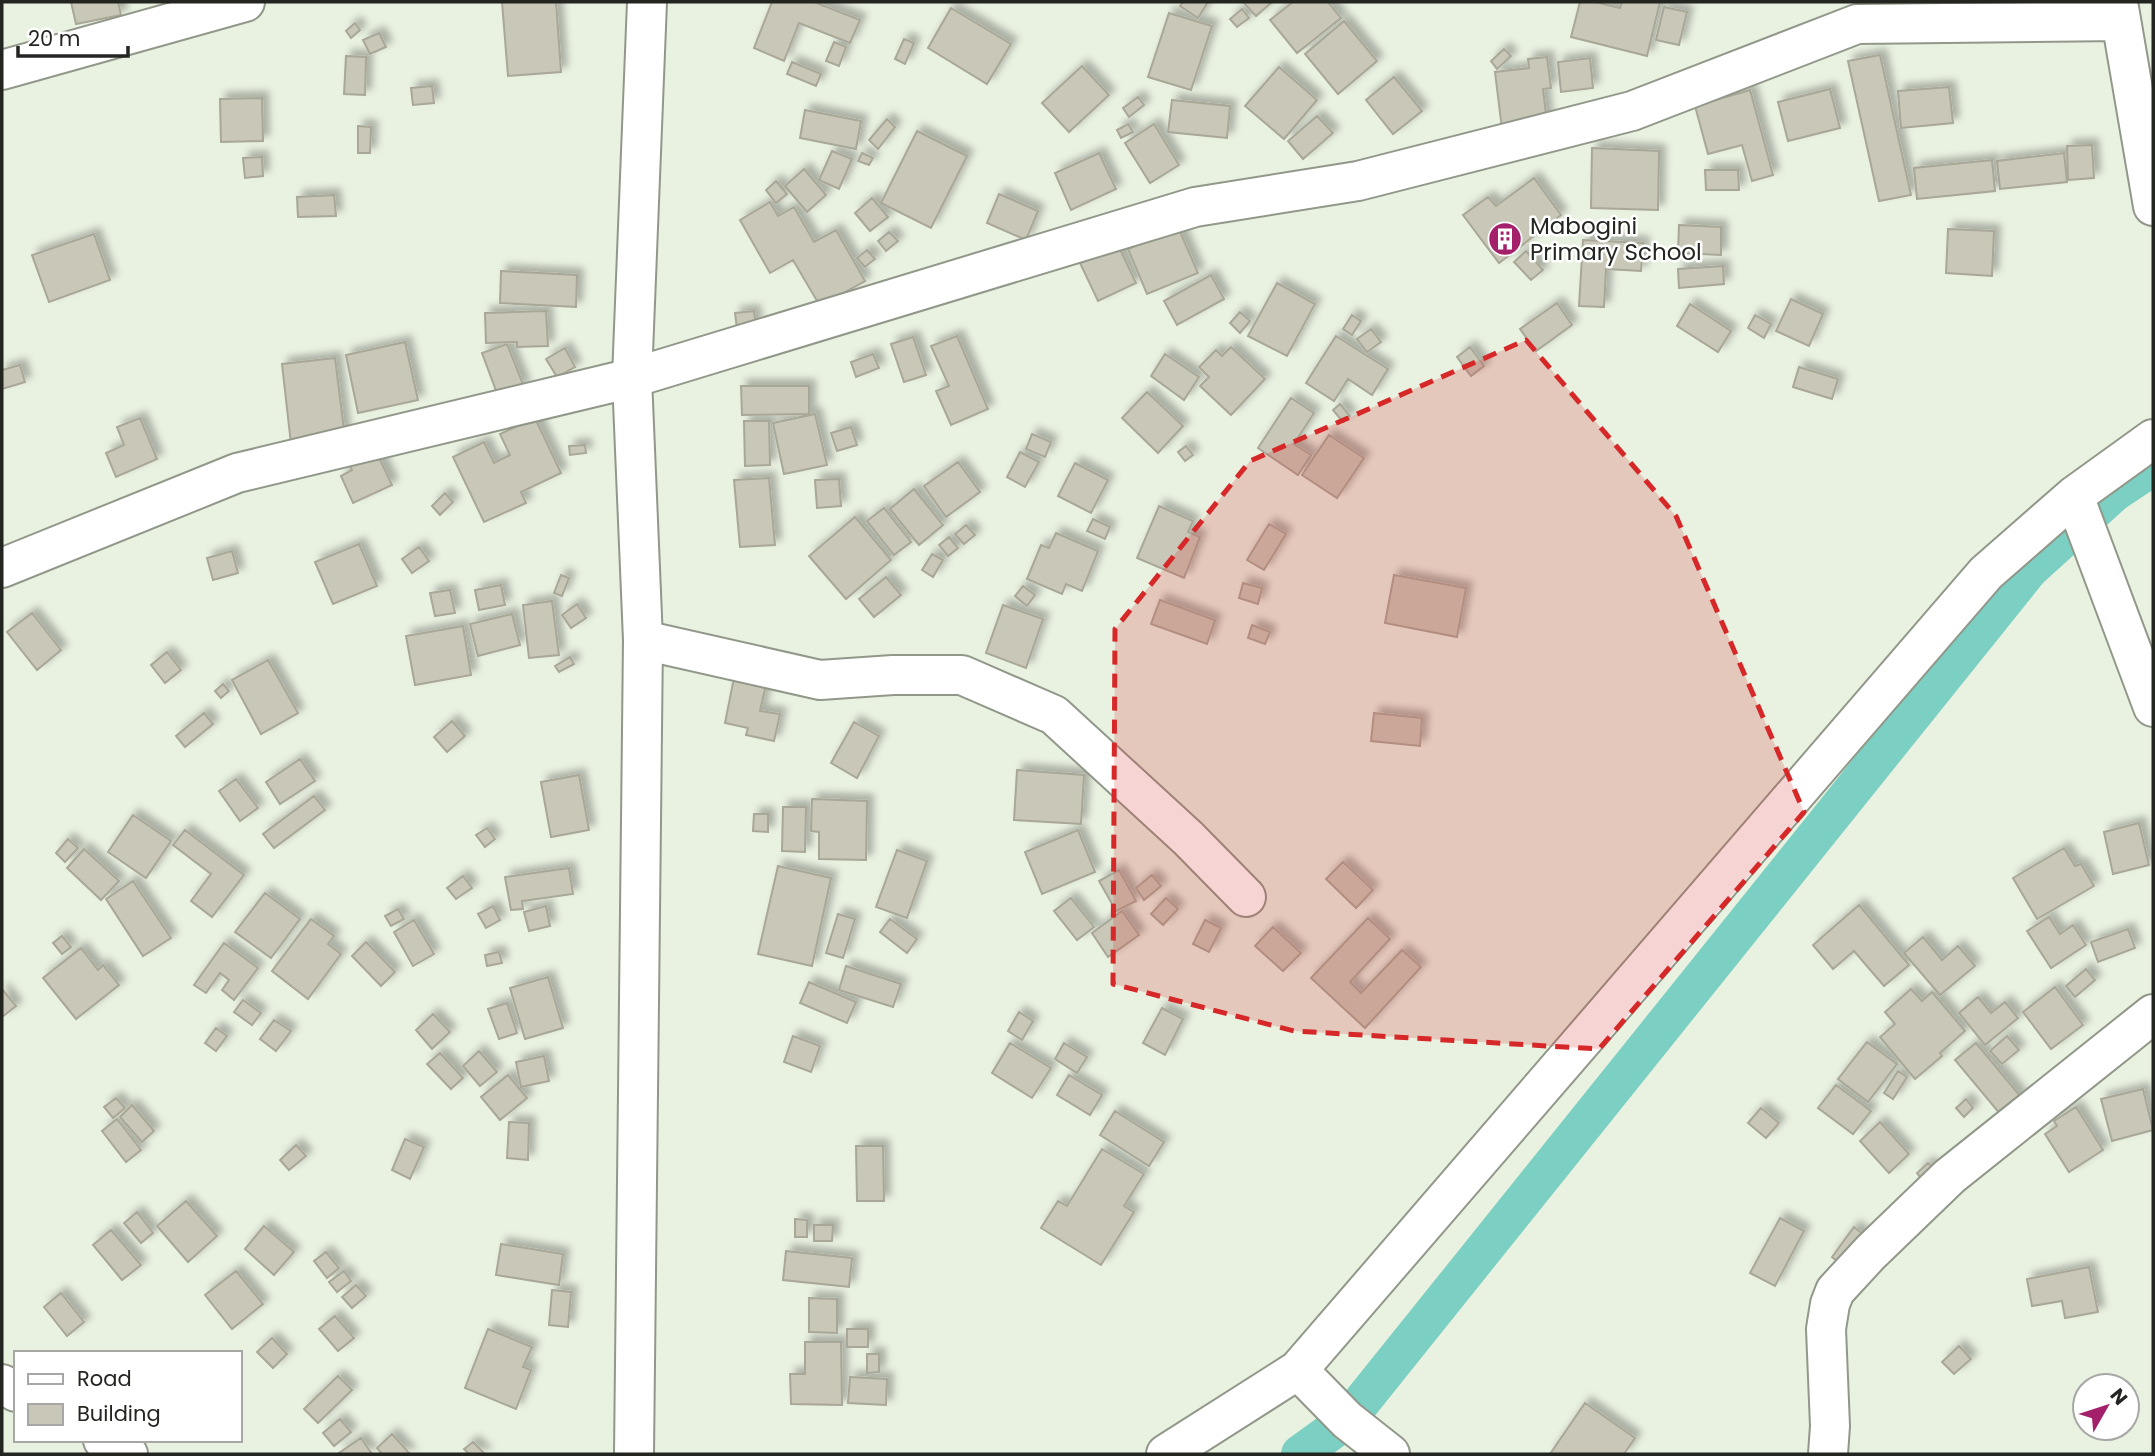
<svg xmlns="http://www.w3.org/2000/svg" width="2155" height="1456" viewBox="0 0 2155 1456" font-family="Poppins,sans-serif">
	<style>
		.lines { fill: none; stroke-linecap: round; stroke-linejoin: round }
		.canal { stroke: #7bcfc3; stroke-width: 38 }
		.building { fill: #c9c7b7; stroke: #a9a797; stroke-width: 2; filter: url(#shadow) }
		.minor-casing { stroke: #91988a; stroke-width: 42 }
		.tertiary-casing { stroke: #91988a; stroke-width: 42 }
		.minor { stroke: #fff; stroke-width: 38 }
		.tertiary { stroke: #fff; stroke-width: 38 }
		.marked { fill: #d62828; fill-opacity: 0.2; stroke: #d62828; stroke-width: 5; stroke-dasharray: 14 9; stroke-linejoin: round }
		.labels { text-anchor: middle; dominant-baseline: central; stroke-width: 5; stroke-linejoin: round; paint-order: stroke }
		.poi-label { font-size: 23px; fill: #232520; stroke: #fff; text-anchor: start }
	</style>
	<defs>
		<filter id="shadow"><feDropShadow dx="6" dy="-6" stdDeviation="3.5" flood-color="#0004"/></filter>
	</defs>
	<rect width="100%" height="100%" fill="#e9f1e1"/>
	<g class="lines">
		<path class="canal" d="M1300,1454L1347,1420L2029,570L2114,493L2153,467"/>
	</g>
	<path class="building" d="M71,2H118L121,15L76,24Z
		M502,2H556L561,72L508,76Z
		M772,2H814L860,20L850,43L799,23L784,61L754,48Z
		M1183,2H1208L1198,18L1180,6Z
		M1243,2H1272L1256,16Z
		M1293,2H1328L1341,18L1297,53L1270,20Z
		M1580,2H1595L1620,8L1622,2H1660L1647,56L1571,37Z
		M1664,7L1687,12L1679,45L1656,40Z
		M951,8L1011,44L987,84L928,48Z
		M1242,9L1249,18L1237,27L1230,19Z
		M1169,13L1212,26L1191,90L1148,77Z
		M1344,21L1377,61L1338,94L1305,54Z
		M355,23L360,30L351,38L346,31Z
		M379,33L386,47L370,54L363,40Z
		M904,39L914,43L905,64L895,59Z
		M834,42L846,47L839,66L826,61Z
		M1504,49L1511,56L1497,69L1491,61Z
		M1880,55L1911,195L1879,201L1848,61Z
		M346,56L366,57L365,95L344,94Z
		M1547,57L1551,88L1543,89L1547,123L1502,129L1495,72L1529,68L1528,59Z
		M1590,58L1593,88L1561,92L1558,62Z
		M792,62L821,74L816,86L787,74Z
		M1082,66L1109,95L1069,132L1042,103Z
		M1279,67L1317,100L1284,139L1245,106Z
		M1394,77L1422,111L1393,134L1366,100Z
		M432,86L434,103L413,105L411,88Z
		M1949,87L1953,123L1901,128L1898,91Z
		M1830,89L1840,128L1788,141L1778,102Z
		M1750,90L1773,175L1752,181L1742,145L1708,154L1695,106Z
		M1138,97L1144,105L1129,117L1123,108Z
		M262,98L263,141L221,142L220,99Z
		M1172,100L1230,106L1227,138L1168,132Z
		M805,110L861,121L856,149L800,138Z
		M1317,116L1333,133L1303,159L1288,141Z
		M887,119L895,127L878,149L869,140Z
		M1128,124L1133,132L1121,138L1117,130Z
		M1154,124L1179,165L1150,183L1125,143Z
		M358,126L371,127L370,153H358Z
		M917,131L967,156L931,228L881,203Z
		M2092,145L2094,178L2068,180L2067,146Z
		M1592,148L1659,151L1658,210L1591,208Z
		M832,151L852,159L839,189L819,180Z
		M862,153L873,158L869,165L858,161Z
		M1099,153L1116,189L1071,210L1055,173Z
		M2064,153L2067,182L2000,189L1997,161Z
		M262,157L263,176L245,178L243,158Z
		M1992,160L1995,191L1917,199L1914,168Z
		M804,169L826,195L807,212L785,186Z
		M1705,170H1738L1739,190H1706Z
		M1534,178L1561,215L1499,263L1463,215L1488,197L1496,206Z
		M776,181L787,194L776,203L766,190Z
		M999,194L1038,211L1026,240L987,223Z
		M334,195L336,216L298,217L297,197Z
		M872,198L888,217L870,231L855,213Z
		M770,202L778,216L794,207L814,242L836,230L865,281L820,306L793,260L770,273L740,220Z
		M1679,225L1721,227V255L1678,253Z
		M1178,227L1198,273L1147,294L1128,249Z
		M1948,229L1994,231L1992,276L1946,273Z
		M889,232L898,241L886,251L878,241Z
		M94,234L110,280L49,302L32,255Z
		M1583,240L1643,243L1641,271L1606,269L1604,307L1579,306Z
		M1118,245L1136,283L1098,301L1080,263Z
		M867,250L875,259L865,267L857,258Z
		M1526,251L1543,270L1531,280L1514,262Z
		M1723,266L1724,284L1679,288L1678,269Z
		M501,271L577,275L576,307L500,303Z
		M1211,275L1224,299L1177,325L1164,301Z
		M1277,283L1315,304L1287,356L1248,336Z
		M1791,299L1823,314L1809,346L1776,331Z
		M1557,303L1572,325L1536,351L1520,329Z
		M1690,304L1731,331L1718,352L1677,326Z
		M546,311L548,346L517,347V342L486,343L485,313Z
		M754,311L756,327L737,329L735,313Z
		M1240,312L1250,321L1240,333L1230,323Z
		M1352,315L1361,321L1352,335L1343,329Z
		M1755,315L1771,324L1764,338L1748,328Z
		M1371,329L1381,342L1367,352L1357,339Z
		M957,336L988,409L951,425L936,391L949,386L931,346Z
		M1336,336L1388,369L1372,395L1348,379L1334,401L1306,383Z
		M913,337L926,375L904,382L891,344Z
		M405,342L418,400L358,413L346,355Z
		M507,344L524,387L498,396L482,353Z
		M1231,347L1265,379L1231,415L1200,386L1209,377L1199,367L1216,350L1222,356Z
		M1470,347L1484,366L1471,376L1457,357Z
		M565,348L575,367L557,377L546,359Z
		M873,354L879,368L856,377L851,362Z
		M1165,354L1199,377L1184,400L1151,376Z
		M335,358L345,438L291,444L282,364Z
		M20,365L25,382L2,389V370Z
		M1799,367L1838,379L1832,399L1793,387Z
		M741,386H809V414L742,415Z
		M1147,392L1183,426L1158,453L1122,418Z
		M1291,398L1314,413L1294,444L1311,455L1298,475L1258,448Z
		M1340,404L1350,416L1343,422L1333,410Z
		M815,414L827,465L784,474L773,423Z
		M140,418L157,459L116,477L106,453L124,445L117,427Z
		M535,418L561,473L521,492L526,503L484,522L453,457L484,442L494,463L510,455L500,434Z
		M744,421H769L770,465L745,466Z
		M851,427L857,445L837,451L831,433Z
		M1032,434L1051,442L1045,457L1026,449Z
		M1329,435L1364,458L1337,498L1302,475Z
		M585,445L586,453L570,455L569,446Z
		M1186,446L1193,455L1185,461L1178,452Z
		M374,447L392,485L353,503L341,476L352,470L347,459Z
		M1020,452L1039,462L1025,487L1007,477Z
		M958,462L980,492L946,517L924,486Z
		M1075,463L1108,480L1091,513L1058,496Z
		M769,478L775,545L740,547L734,480Z
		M839,479L841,506L817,508L815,480Z
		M914,489L943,525L919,545L890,509Z
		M445,493L453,502L440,515L432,506Z
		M1159,506L1193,521L1188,532L1200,537L1184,578L1137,558Z
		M884,508L911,542L894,555L867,521Z
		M855,517L891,560L846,599L809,556Z
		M1093,519L1110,527L1105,539L1087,531Z
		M1269,524L1286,534L1264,570L1247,560Z
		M966,525L975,535L964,544L955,534Z
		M1056,533L1098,551L1082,591L1066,584L1062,594L1027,579L1041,545L1049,548Z
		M949,537L958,548L948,556L939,545Z
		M359,544L377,586L333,604L315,562Z
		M419,547L429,561L412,573L402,559Z
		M232,551L238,573L213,580L207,558Z
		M932,554L943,560L933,577L922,570Z
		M561,575L569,578L562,596L554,593Z
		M1394,575L1466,588L1457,637L1385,623Z
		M886,577L901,595L874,617L859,599Z
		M1243,583L1262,588L1258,604L1239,598Z
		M501,585L505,605L479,610L475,590Z
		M1023,586L1035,595L1027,606L1015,596Z
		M450,590L455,613L435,616L430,593Z
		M1160,600L1215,620L1207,644L1151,624Z
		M552,601L559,655L529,658L523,605Z
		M577,604L586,618L571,628L562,615Z
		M1003,605L1043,619L1026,668L986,653Z
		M32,613L61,650L37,670L7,632Z
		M512,614L520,645L478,656L470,624Z
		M1252,625L1270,632L1265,644L1248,638Z
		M463,626L471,675L415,685L406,636Z
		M167,652L181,670L165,683L151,665Z
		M570,657L574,664L559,672L555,666Z
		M268,660L298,713L261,734L232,680Z
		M734,678L766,685L760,711L780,714L774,741L746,735L748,728L725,723Z
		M223,684L229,691L221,698L215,691Z
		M204,713L213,724L185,747L176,736Z
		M1374,713L1422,718L1420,746L1371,741Z
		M452,721L465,736L447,752L434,737Z
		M854,722L879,736L857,778L831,763Z
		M300,759L315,781L280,804L266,782Z
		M1017,770L1084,775L1081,824L1014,820Z
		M579,775L589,830L551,837L541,782Z
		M236,779L258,808L240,821L219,791Z
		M314,796L325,810L274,848L263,834Z
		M812,799L867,801L866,860L819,859V832L811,831Z
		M783,807H806L805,852L782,851Z
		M754,814H768V832L753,831Z
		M133,815L171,841L146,878L108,852Z
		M2139,823L2149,865L2113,874L2104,832Z
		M487,828L495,839L485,847L476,835Z
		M185,830L244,875L212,917L191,901L211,874L173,845Z
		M1078,830L1095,872L1042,894L1025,852Z
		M68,839L78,848L65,862L56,853Z
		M2064,848L2075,866L2081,864L2094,886L2037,919L2013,878Z
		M84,849L119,881L101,900L67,868Z
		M897,850L927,861L907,918L876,907Z
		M1343,862L1373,890L1356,908L1326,879Z
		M778,866L831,878L812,966L758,954Z
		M569,868L573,894L522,901L523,909L511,910L505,877Z
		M1119,870L1136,901L1116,911L1099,881Z
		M1152,875L1161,886L1144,900L1136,888Z
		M463,876L472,888L456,899L447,888Z
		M133,881L171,938L143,956L106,899Z
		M265,893L300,919L271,958L235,932Z
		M1071,898L1094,927L1077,940L1054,911Z
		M1166,898L1178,909L1163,925L1151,914Z
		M1859,905L1909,965L1884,986L1854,951L1833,969L1813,945Z
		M493,906L500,920L486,928L478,914Z
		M546,906L550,926L529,931L524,912Z
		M398,909L404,919L391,926L385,916Z
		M1122,911L1139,935L1108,957L1092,933Z
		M838,914L855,919L843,958L826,953Z
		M2049,917L2060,934L2073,925L2086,945L2051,968L2027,931Z
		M1368,918L1390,939L1350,982L1361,993L1402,950L1421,967L1365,1028L1311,978Z
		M311,919L334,936L328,944L341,954L308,999L272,971Z
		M890,919L917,939L907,953L880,932Z
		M414,920L434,954L413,966L394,932Z
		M1205,920L1221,928L1209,952L1193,944Z
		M1273,927L1301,953L1283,971L1255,946Z
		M2128,929L2135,948L2098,962L2091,942Z
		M62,936L71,947L62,954L53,943Z
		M1923,937L1942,960L1958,946L1975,966L1940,995L1904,953Z
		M366,942L395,972L381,986L352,956Z
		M224,943L258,968L234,1000L222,990L229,980L220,973L206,993L194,985Z
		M81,948L98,970L103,965L119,985L76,1019L43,978Z
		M499,952L502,963L487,966L485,955Z
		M846,966L901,984L893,1007L839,990Z
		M2086,969L2095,980L2075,997L2066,986Z
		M548,977L563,1028L525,1039L510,988Z
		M809,982L856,1002L847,1023L800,1003Z
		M2055,987L2083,1025L2051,1049L2023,1012Z
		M2,989L16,1006L2,1017Z
		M1911,989L1922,1001L1932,992L1965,1031L1940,1053L1942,1056L1915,1079L1880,1037L1895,1024L1885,1012Z
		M1978,997L1991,1013L2005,1002L2018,1018L1985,1045L1959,1013Z
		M243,1000L261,1013L252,1025L234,1012Z
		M507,1003L517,1033L499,1039L488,1009Z
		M1162,1008L1183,1019L1165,1055L1143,1043Z
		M1019,1012L1033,1021L1022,1040L1008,1031Z
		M433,1014L450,1032L432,1049L416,1030Z
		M274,1020L291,1031L276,1051L260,1039Z
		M216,1028L227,1036L216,1051L205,1043Z
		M793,1036L820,1046L811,1072L784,1062Z
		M2007,1036L2019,1050L2002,1064L1990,1051Z
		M1867,1042L1897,1064L1868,1102L1838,1079Z
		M1010,1043L1051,1068L1032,1098L992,1073Z
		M1064,1043L1087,1057L1077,1073L1055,1059Z
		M1976,1043L2021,1097L2001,1115L1955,1060Z
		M479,1051L497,1072L480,1086L463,1066Z
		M440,1053L463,1078L451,1089L427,1064Z
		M544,1056L549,1081L521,1087L516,1062Z
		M1898,1071L1907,1077L1893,1099L1884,1093Z
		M508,1075L527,1098L500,1120L481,1097Z
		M1069,1075L1102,1095L1090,1115L1057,1095Z
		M1836,1085L1871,1111L1853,1134L1818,1108Z
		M2143,1089L2153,1130L2112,1141L2101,1099Z
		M116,1098L125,1108L113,1118L104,1107Z
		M1966,1099L1973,1108L1964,1117L1956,1108Z
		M132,1105L154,1131L142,1142L120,1117Z
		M2076,1107L2103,1150L2069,1172L2045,1134L2057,1126L2054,1121Z
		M1761,1108L1779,1123L1766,1138L1748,1123Z
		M1115,1111L1164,1142L1149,1166L1100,1135Z
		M117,1119L141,1150L126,1162L102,1131Z
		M509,1122L529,1123L528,1160L507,1158Z
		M1880,1122L1909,1154L1889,1173L1860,1141Z
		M405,1139L424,1147L410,1179L392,1170Z
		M296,1145L306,1156L289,1170L280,1160Z
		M856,1146H883L884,1201H857Z
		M1102,1149L1144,1174L1124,1206L1134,1212L1101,1265L1041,1228L1058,1201L1067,1206Z
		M1928,1163L1937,1172L1924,1182L1917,1173Z
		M186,1201L217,1236L188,1262L157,1226Z
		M137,1212L153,1233L141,1243L124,1223Z
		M1780,1218L1804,1231L1775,1286L1750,1273Z
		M795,1219L807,1220V1237H795Z
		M814,1225H833L832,1241H814Z
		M264,1226L294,1252L274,1275L245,1249Z
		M1854,1227L1869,1239L1847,1269L1832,1257Z
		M111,1230L141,1265L122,1280L93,1245Z
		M501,1244L563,1254L559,1285L496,1275Z
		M786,1251L852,1258L849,1287L783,1280Z
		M326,1252L339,1268L327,1278L314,1261Z
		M2089,1267L2098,1312L2065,1318L2062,1301L2032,1306L2027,1279Z
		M236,1271L263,1304L232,1329L205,1295Z
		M344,1271L351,1281L337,1292L329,1282Z
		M356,1285L366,1296L352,1308L342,1297Z
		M552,1290L571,1292L568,1327L549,1325Z
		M61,1293L84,1322L67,1336L44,1307Z
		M809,1298L837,1299V1333L809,1332Z
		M335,1316L354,1338L338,1351L319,1329Z
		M488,1329L532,1347L523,1367L531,1370L516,1409L465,1388Z
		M847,1329H868V1347H847Z
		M272,1338L287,1354L273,1368L257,1352Z
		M805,1342H841L842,1405L791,1404L790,1374H805Z
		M1959,1346L1971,1359L1954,1374L1942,1362Z
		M867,1354H879V1372L867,1373Z
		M338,1376L352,1390L318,1423L304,1409Z
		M850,1377L887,1379L886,1405L848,1403Z
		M1585,1403L1635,1438L1624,1454H1550Z
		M340,1419L351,1432L334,1446L323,1433Z
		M392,1434L410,1454H382L377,1448Z
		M361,1438L372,1454H340L339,1453Z
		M473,1442L485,1454H469L464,1449Z"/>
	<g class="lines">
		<g class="minor-casing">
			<path id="minor" d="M2118,2L2153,206
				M2,70L245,2
				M2074,496L2153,707
				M2,568L237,473L632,378L1195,207L1358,181L1632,111L1857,24L2121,21
				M643,640L820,680L893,675H962L1054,715L1188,838L1246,897
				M1298,1370L1347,1420L1390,1454
				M2,1384L16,1392
				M103,1440L128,1454
				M1166,1454L1298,1370L1986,573L2074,496L2153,439
				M1828,1454L1830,1426L1826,1329L1830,1304L1835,1291L1870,1253L1950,1176L2153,1014"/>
		</g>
		<g class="tertiary-casing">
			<path id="tertiary" d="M634,1454L643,640L632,378L647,2"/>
		</g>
		<use href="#minor" class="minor"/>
		<use href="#tertiary" class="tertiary"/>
	</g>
	<path class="marked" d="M1526,340L1676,516L1804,812L1599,1049L1294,1031L1113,984L1115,629L1250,461Z"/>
	<defs>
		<g id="building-disc" transform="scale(1.75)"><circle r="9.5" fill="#a5206b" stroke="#fff"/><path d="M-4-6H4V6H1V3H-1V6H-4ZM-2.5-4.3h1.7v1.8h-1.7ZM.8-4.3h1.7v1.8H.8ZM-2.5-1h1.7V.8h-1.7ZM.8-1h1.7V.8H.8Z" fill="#fff"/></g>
	</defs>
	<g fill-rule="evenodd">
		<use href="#building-disc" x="1505" y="239"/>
	</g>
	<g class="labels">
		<g class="poi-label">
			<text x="1530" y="226">Mabogini<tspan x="1530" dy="26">Primary School</tspan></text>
		</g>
	</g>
	<rect width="2155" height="1456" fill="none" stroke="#232520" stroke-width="7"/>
	<rect x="14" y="1351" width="228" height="91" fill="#ffffff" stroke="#a7a8a6" stroke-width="2"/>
	<rect x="28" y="1374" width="35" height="10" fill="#ffffff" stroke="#a7a8a6" stroke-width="2"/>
	<text x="77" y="1386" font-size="21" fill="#232520">Road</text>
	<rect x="28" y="1404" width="35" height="21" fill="#c9c7b7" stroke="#a7a8a6" stroke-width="2"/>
	<text x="77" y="1421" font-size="21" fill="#232520">Building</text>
	<g transform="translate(2106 1407) rotate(51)"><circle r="33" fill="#ffffff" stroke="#a7a8a6" stroke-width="2"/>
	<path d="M0-5L12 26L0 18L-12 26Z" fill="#a5206b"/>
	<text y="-10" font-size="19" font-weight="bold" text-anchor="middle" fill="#232520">N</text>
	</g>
	<path d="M18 46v10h110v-10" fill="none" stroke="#232520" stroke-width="3.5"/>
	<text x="28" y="46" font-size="21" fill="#232520" stroke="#ffffff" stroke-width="5" paint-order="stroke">20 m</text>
</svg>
